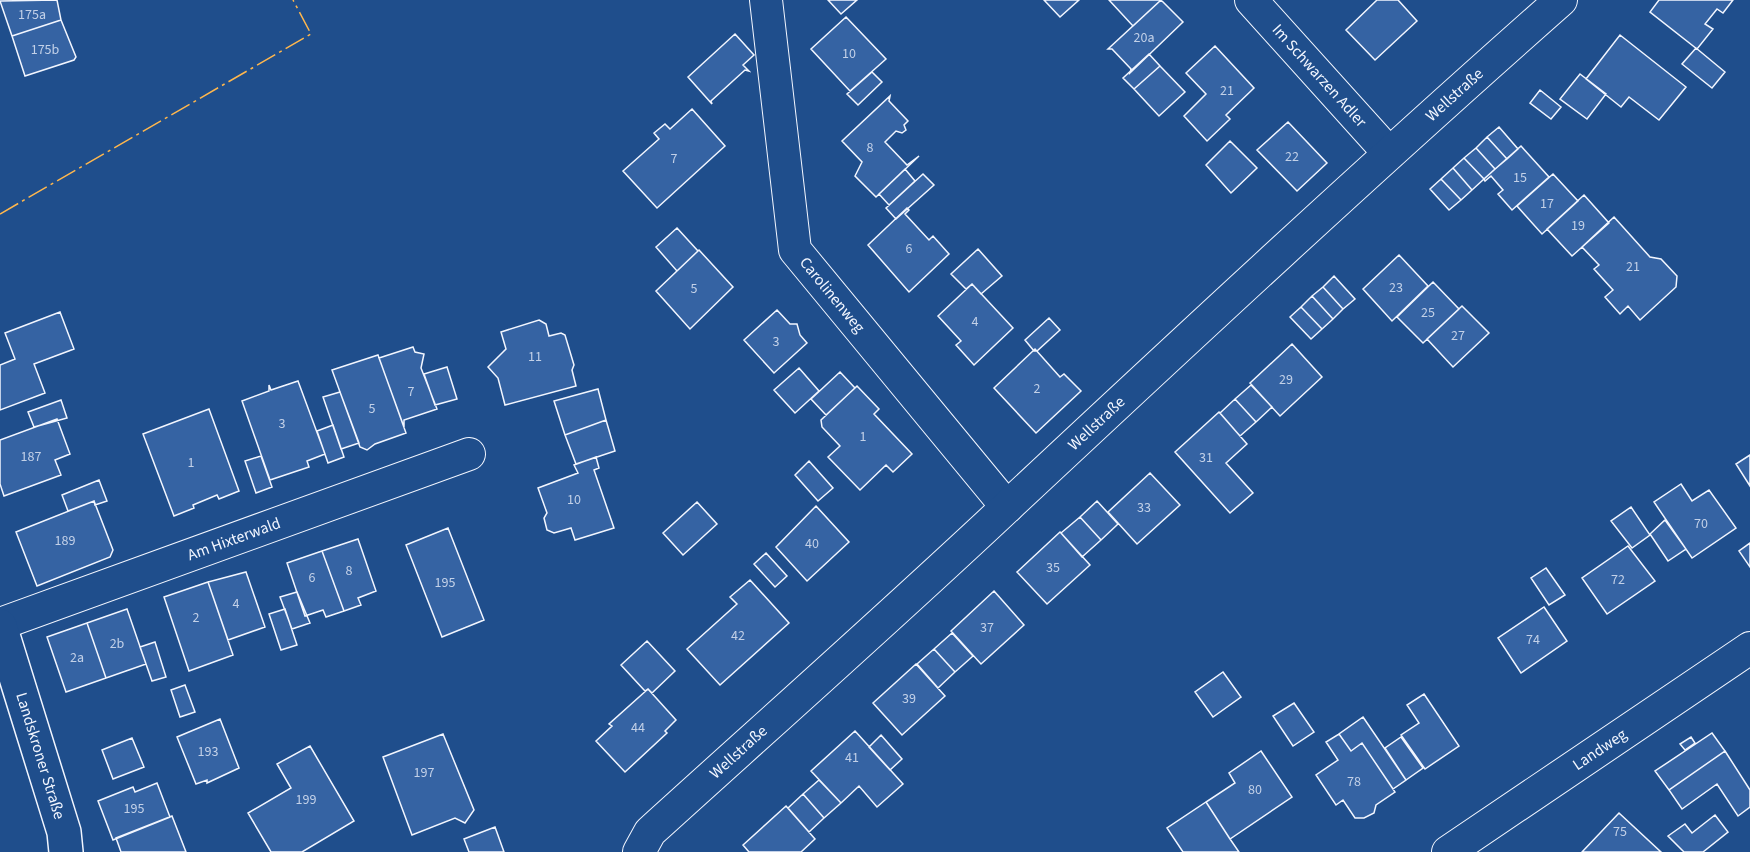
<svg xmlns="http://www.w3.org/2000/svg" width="1750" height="852" viewBox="0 0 1750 852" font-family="'Source Sans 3',sans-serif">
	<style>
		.building { fill: #3563a3; stroke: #f2f6ff; stroke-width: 1.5 }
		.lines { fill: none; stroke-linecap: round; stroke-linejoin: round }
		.minor-casing { stroke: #f2f6ff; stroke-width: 34 }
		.tertiary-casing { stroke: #f2f6ff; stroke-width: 36 }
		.minor { stroke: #1f4e8c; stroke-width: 32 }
		.tertiary { stroke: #1f4e8c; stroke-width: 33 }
		.power { stroke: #ffb74d; stroke-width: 1.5; stroke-dasharray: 21 4.5 3 4.5; stroke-linecap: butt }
		.labels { text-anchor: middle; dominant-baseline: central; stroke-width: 4.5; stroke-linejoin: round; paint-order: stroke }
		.number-label { font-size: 14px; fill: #c3d1e8 }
		.street-label { font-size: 16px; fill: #f2f6ff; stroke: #1f4e8c }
	</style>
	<rect width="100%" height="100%" fill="#1f4e8c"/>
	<path class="building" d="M57,0L61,20L12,36L0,1Z
		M828,0H857L841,14Z
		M1044,0H1079L1060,17Z
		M1109,0H1161L1133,26Z
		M1161,0L1183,22L1130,73L1131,69L1112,49H1108Z
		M1377,0H1398L1417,21L1375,60L1346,30Z
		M1659,0H1733L1723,13L1717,9L1705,24L1713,29L1697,49L1650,12Z
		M846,17L886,59L850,91L811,49Z
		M61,20L76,57L74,60L25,76L12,36Z
		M735,34L754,55L743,65L749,71L745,70L711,101L712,104L688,77Z
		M1620,35L1686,87L1659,120L1629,97L1621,107L1586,79Z
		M1215,46L1254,88L1226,115L1230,119L1207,141L1184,116L1206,94L1186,73Z
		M1696,48L1725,72L1712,88L1682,64Z
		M1149,54L1160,66L1134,89L1123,78Z
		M1160,66L1185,92L1159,116L1134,89Z
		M872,72L882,82L858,105L847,94Z
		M1580,74L1606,94L1587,119L1560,99Z
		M1540,90L1561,107L1551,119L1530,103Z
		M890,96L889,101L908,121L904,125L906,130L902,133L896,131L885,142L907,165L919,156L876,197L855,176L862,162L842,141Z
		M692,109L725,146L657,208L623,171L659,139L654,133L665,124L670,129Z
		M1288,122L1327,163L1297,191L1257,150Z
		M1499,127L1518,149L1507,159L1487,137Z
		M1487,137L1507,159L1495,169L1476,148Z
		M1230,141L1257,168L1231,193L1206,165Z
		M1521,146L1549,177L1512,210L1498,194L1503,190L1491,176L1485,181L1484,179Z
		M1476,148L1495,169L1484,179L1464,158Z
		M1464,158L1484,179L1472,190L1453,168Z
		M1453,168L1472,190L1461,200L1441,179Z
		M905,169L915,181L889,205L879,194Z
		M923,174L934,185L896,219L886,208Z
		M1553,174L1578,201L1542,234L1517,206Z
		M1441,179L1461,200L1449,210L1430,189Z
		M1584,195L1609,223L1572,256L1547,229Z
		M907,208L909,210L905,214L929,240L933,236L949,254L909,292L868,245Z
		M1614,217L1650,257L1661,259L1677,276L1676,287L1640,320L1628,306L1620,314L1605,297L1613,290L1594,269L1599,265L1582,247Z
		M677,228L698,251L677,271L656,247Z
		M978,249L1002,276L981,294L972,284L966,289L951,274Z
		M699,250L733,287L690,329L656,291Z
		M1399,255L1428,286L1392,321L1363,289Z
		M1334,276L1355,299L1343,309L1323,287Z
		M1433,282L1459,309L1423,343L1397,317Z
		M972,284L1013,328L974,365L956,345L961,341L938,316Z
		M1323,287L1343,309L1333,319L1312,296Z
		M1312,296L1333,319L1322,329L1301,307Z
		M1462,306L1489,333L1453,367L1427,339Z
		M1301,307L1322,329L1311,339L1290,317Z
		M777,310L790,324H797L800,335L807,343L774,373L744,340Z
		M60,312L74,349L34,364L45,393L0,410V365L15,359L5,333Z
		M1049,318L1060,330L1037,351H1034L1025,340Z
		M539,320L546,324L549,336L561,333L565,335L574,365L572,370L576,386L505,405L498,378L488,367L506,349L501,332Z
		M1292,344L1322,377L1280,416L1250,383Z
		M413,347L415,352L424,354L421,368L437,409L404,420V427L379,358Z
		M1035,349L1060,377L1064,374L1081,391L1036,433L994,388Z
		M378,355L406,433L375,444L367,450L360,447L332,370Z
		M447,367L457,399L435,405L424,374Z
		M799,368L819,391L795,413L774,390Z
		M840,372L855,388L826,415L811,399Z
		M298,381L325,454L307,461L309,467L270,480L242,401L269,391V385L271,390Z
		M1251,385L1272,407L1256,422L1235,399Z
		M857,386L879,409L874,414L912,454L893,472L886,465L860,490L828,457L840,446L822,427L821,420Z
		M598,389L606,420L565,435L554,401Z
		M340,392L359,443L341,449L323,397Z
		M1235,399L1256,422L1240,436L1220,413Z
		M61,400L67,418L34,427L28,412Z
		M209,409L239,491L219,499L217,495L193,505L194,508L174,516L143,434Z
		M1219,412L1247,444L1226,463L1253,493L1230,513L1175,452Z
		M57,419L70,454L55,460L61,475L4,496L0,484V440Z
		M606,420L615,451L576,464L565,435Z
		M333,425L344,457L328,463L317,431Z
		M1750,455V486L1736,464Z
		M261,456L272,487L256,493L245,461Z
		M596,457L599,468L594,470L614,528L575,540L571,528L554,533L547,530L544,518L547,513L538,488L578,473L574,465Z
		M809,461L833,488L818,501L795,475Z
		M1150,473L1180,505L1137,544L1108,512Z
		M99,480L107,501L95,505L94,501L68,511L62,495Z
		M1681,484L1692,501L1709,490L1736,528L1692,558L1654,502Z
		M94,501L113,550L110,557L37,586L16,532Z
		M1097,501L1118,524L1101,540L1080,517Z
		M697,502L717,524L683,555L663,533Z
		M816,506L849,542L807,581L776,547Z
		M1631,507L1650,535L1632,548L1611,521Z
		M1080,517L1101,540L1082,557L1061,533Z
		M1665,520L1686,549L1668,561L1650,534Z
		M448,528L484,620L442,637L406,545Z
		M1060,532L1090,565L1047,604L1017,572Z
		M358,539L376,591L358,598L361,605L344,611L322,551Z
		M1750,543V567L1739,551Z
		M1628,546L1655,581L1607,614L1582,578Z
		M322,551L344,611L326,617L323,610L305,616L287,563Z
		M766,553L787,576L775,587L754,564Z
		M1546,568L1565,595L1549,605L1531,578Z
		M246,572L265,627L228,640L208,582Z
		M750,580L789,623L720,685L687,649L737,604L730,597Z
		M208,582L233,655L189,671L164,597Z
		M994,591L1024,625L981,664L951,631Z
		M297,592L310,623L292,629L280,597Z
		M1544,607L1567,641L1521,673L1498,638Z
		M127,609L146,664L106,678L87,623Z
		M285,609L297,645L281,650L269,614Z
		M87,623L106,678L66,692L47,637Z
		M952,633L973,656L955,672L934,649Z
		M647,641L675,671L652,693L648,689L645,691L621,665Z
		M155,642L166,677L152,681L140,647Z
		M934,649L955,672L938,688L917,664Z
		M916,664L945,696L902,735L873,703Z
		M1223,672L1241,697L1213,717L1195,692Z
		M185,685L195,712L180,717L171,690Z
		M648,689L676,720L665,731L667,733L625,772L596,741L612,726L609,724Z
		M1424,694L1459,746L1425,769L1401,735L1419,723L1407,705Z
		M1294,703L1314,732L1293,746L1273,716Z
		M1363,717L1406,780L1393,789L1362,743L1351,751L1339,734Z
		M220,719L239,768L207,783V780L196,784L177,737Z
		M855,731L903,784L877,807L859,786L841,803L811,771Z
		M1712,733L1725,751L1669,790L1655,771Z
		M443,734L474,810L465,823L455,818L412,835L383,757Z
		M1339,734L1351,751L1362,743L1395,792L1376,805L1374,813L1364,818H1355L1343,800L1336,805L1316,775L1338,760L1326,742Z
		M881,735L902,759L890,770L869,747Z
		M1401,737L1423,768L1406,780L1385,748Z
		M1691,737L1695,743L1685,750L1680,744Z
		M132,738L144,767L113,779L102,750Z
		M310,746L354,821L302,852H271L248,813L291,788L277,764Z
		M1261,751L1292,797L1230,839L1206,802L1235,783L1229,773Z
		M1725,751L1750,790V807L1738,816L1717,784L1682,809L1669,790Z
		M819,780L841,803L824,818L803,794Z
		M157,783L170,817L113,840L98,801L133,787L135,792Z
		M803,794L824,818L809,832L788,808Z
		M1206,802L1230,839L1239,852H1183L1167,828Z
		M786,806L815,839L801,852H749L743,845Z
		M1619,813L1661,852H1582Z
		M1715,815L1728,832L1703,852H1684L1668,836L1685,824L1692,833Z
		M172,816L186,852H121L116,838Z
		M495,827L504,852H469L464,839Z"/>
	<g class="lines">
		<g class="minor-casing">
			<g id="minor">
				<path id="s1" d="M766,0L795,250L1007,507"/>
				<path id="s2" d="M1251,0L1388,152"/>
				<path id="s3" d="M0,624L469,454"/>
				<path id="s4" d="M639,852L650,832C769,724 890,617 1007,507C1190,336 1373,166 1561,0"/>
				<path id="s5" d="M1448,852L1750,648"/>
			</g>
		</g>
		<g class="tertiary-casing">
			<g id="tertiary">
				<path id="s6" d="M0,626L64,832L66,852"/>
			</g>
		</g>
		<use href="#minor" class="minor"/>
		<use href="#tertiary" class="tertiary"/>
		<path class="power" d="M0,214L311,34L293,0"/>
	</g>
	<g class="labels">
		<g class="number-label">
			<text x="32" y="15">175a</text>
			<text x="1144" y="38">20a</text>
			<text x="45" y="50">175b</text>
			<text x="849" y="54">10</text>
			<text x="1227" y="91">21</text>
			<text x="870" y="148">8</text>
			<text x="1292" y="157">22</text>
			<text x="674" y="159">7</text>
			<text x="1520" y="178">15</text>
			<text x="1547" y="204">17</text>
			<text x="1578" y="226">19</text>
			<text x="909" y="249">6</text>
			<text x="1633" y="267">21</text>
			<text x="1396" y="288">23</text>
			<text x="694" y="289">5</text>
			<text x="1428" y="313">25</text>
			<text x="975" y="322">4</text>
			<text x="1458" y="336">27</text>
			<text x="776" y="342">3</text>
			<text x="535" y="357">11</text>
			<text x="1286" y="380">29</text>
			<text x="1037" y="389">2</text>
			<text x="411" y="392">7</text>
			<text x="372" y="409">5</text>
			<text x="282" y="424">3</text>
			<text x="863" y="437">1</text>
			<text x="31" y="457">187</text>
			<text x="1206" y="458">31</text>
			<text x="191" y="463">1</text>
			<text x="574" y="500">10</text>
			<text x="1144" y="508">33</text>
			<text x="1701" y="524">70</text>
			<text x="65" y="541">189</text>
			<text x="812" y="544">40</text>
			<text x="1053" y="568">35</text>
			<text x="349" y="571">8</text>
			<text x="312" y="578">6</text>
			<text x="1618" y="580">72</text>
			<text x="445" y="583">195</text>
			<text x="236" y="604">4</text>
			<text x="196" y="618">2</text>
			<text x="987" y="628">37</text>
			<text x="738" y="636">42</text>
			<text x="1533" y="640">74</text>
			<text x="117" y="644">2b</text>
			<text x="77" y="658">2a</text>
			<text x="909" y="699">39</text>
			<text x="638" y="728">44</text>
			<text x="208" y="752">193</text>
			<text x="852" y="758">41</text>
			<text x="424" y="773">197</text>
			<text x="1354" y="782">78</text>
			<text x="1255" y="790">80</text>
			<text x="306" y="800">199</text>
			<text x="134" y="809">195</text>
			<text x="1620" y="832">75</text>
		</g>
		<g class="street-label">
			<text stroke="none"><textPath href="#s2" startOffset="102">Im Schwarzen Adler</textPath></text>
			<text stroke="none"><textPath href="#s4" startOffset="1114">Wellstraße</textPath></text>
			<text stroke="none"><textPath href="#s1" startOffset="310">Carolinenweg</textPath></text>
			<text stroke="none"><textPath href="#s4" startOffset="628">Wellstraße</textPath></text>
			<text stroke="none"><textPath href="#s3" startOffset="249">Am Hixterwald</textPath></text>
			<text stroke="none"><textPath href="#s5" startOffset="183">Landweg</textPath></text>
			<text stroke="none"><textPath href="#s4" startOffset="142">Wellstraße</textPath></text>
			<text stroke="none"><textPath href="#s6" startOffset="136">Landskroner Straße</textPath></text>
		</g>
	</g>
</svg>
